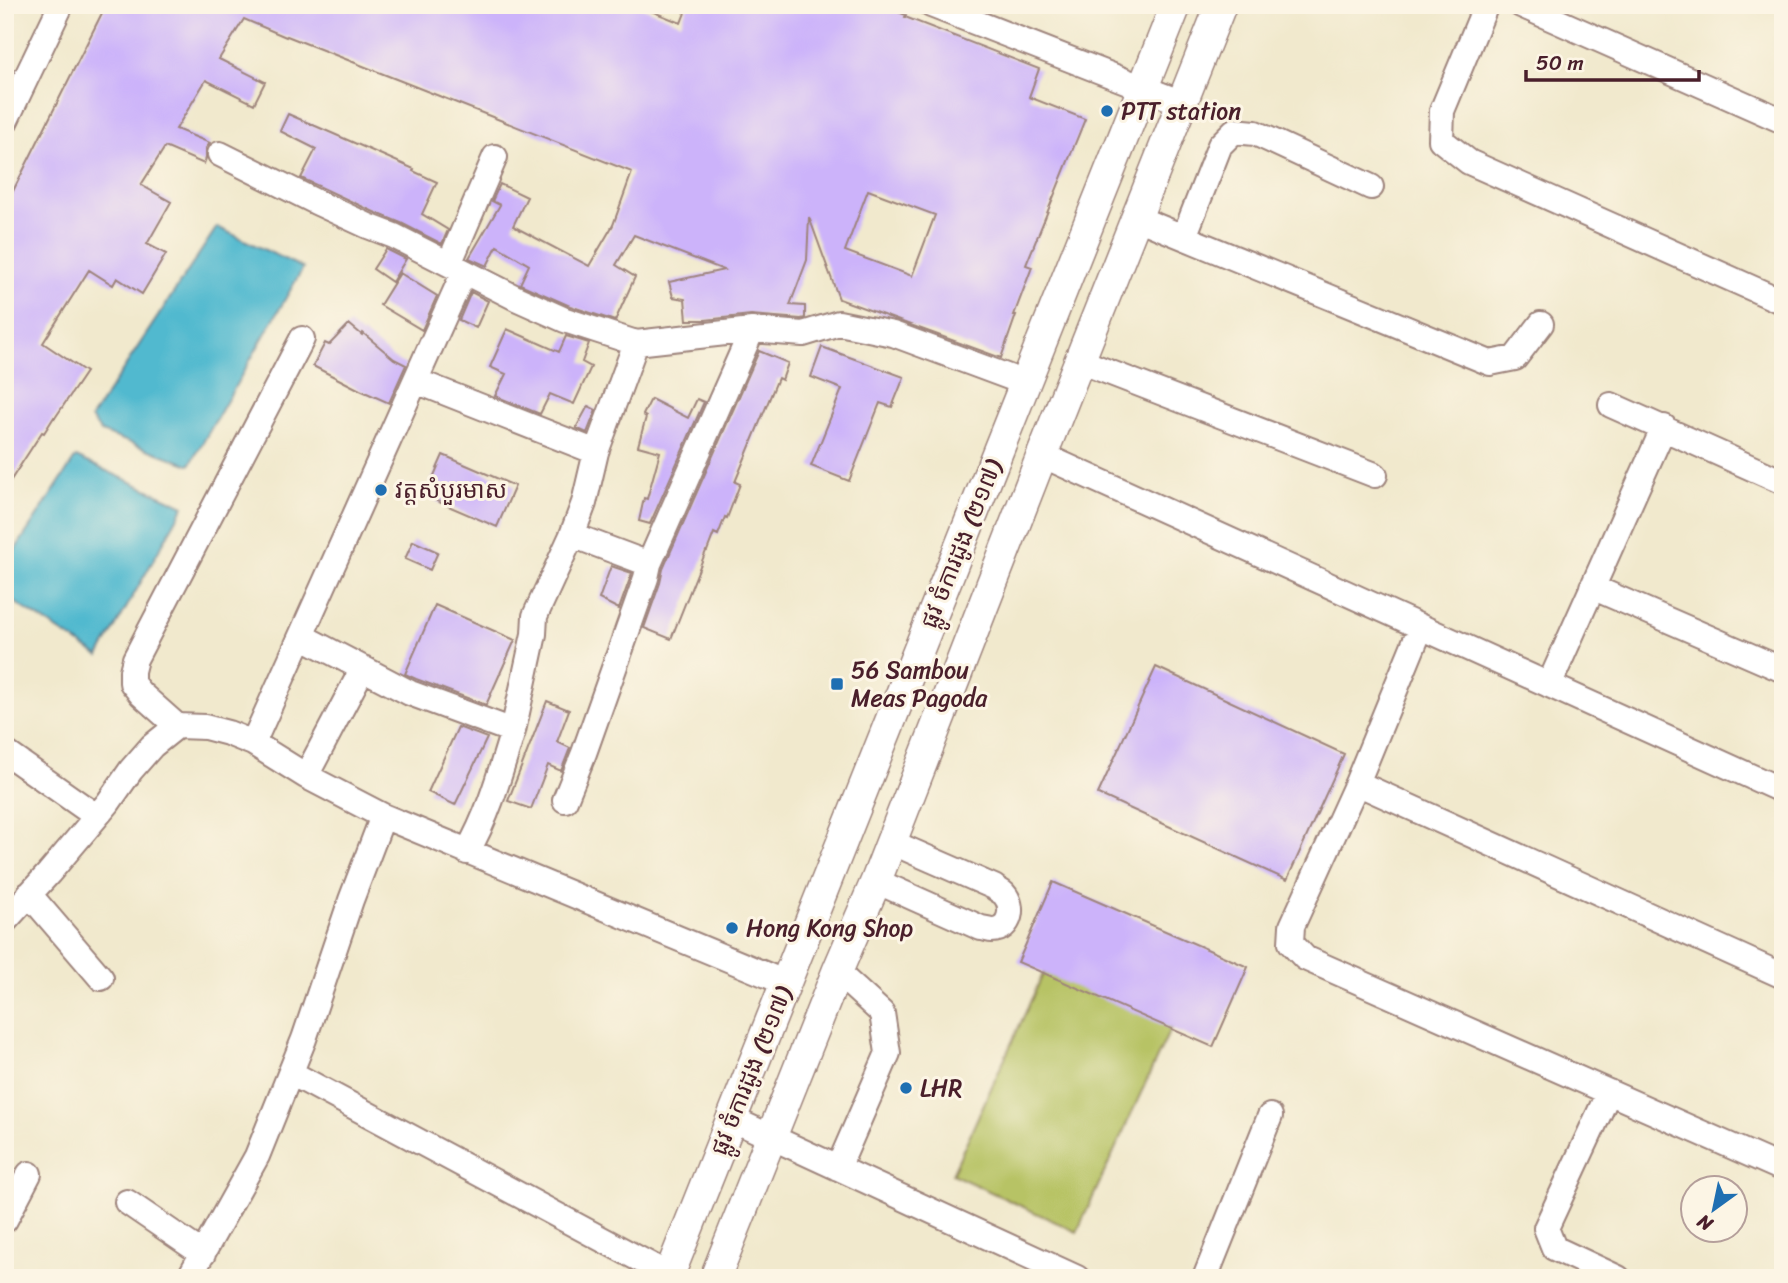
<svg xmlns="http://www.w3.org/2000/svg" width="1788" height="1283" viewBox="0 0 1788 1283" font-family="Sriracha,'Noto Sans Khmer',sans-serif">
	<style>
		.green { fill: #b7c365; stroke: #807148; stroke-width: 2 }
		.water { fill: #51b9cf; stroke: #4e6c7d; stroke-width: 2 }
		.building { fill: #ccb3fa; fill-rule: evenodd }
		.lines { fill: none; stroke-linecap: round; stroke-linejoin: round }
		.minor-casing { stroke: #9e847c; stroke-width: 28 }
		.major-casing { stroke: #9e847c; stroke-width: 33 }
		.minor { stroke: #fff; stroke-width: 24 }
		.major { stroke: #fff; stroke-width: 30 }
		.poi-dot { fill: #1f6fb2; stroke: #fcf5e5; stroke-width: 2.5 }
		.labels { text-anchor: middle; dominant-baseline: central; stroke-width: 6; stroke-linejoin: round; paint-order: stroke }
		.poi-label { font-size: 24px; fill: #4a1f2b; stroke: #fcf5e5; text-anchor: start }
		.street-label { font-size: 24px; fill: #4a1f2b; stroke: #fcf5e5 }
	</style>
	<rect width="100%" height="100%" fill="#fcf5e5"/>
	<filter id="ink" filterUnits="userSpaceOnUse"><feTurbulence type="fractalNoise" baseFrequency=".0143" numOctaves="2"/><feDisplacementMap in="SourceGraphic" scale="14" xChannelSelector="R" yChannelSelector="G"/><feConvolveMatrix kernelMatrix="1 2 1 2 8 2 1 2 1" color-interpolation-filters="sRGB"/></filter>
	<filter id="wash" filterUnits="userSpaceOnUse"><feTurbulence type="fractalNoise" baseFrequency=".00686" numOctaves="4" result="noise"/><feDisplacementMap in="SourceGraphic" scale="28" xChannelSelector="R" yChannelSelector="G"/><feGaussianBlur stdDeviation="1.57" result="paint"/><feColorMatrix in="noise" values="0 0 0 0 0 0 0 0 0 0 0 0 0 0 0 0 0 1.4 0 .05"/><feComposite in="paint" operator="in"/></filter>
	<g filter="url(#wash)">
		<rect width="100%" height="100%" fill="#f1e9cd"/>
		<path class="green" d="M1048,963L1174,1021L1077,1232L952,1174Z"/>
		<path class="water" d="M217,227L303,268L190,465L101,432L91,418Z
			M76,457L184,506L99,656L5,596V565Z"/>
		<g id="blocks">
			<path class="building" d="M106,5H636L681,23L688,5H880L906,15L905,17L1039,69L1029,97L1085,119L1026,265L1032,267L1014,315H1016L1001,358L839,299L809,217L807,260L790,305L805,306V318L801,319L751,315L705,320H687L685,299L673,297L669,282L724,270L634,235L616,265L635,277L615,321L570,306L520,284L529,265L497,246L487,266L469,258L500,205L492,201L500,184L527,197L513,226L589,266L613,225L632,172L287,36L286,37L244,19L219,59L265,82L254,104L206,80L176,129L210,143L206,148V158L204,164L165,147L141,185L171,202L147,244L166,254L142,294L117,278L113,285L89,270L43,343L86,372L55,418L54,417L44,433L42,432L5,489V207ZM868,190L935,215L912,276L845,251Z
				M288,114L414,169L413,171L437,182L422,214L448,230L442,244L401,223L374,212L301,178L316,149L280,131Z
				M386,249L406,259L392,282L373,269Z
				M400,273L437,296L422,330L380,305Z
				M471,292L488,301L476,328L459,320Z
				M349,324L362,335L363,333L394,359L406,365L389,403L360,390L313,366L325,343L329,345Z
				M507,329L559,352L566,336L589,343L582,362L591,367L574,404L550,394L540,414L495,396L506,374L490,367Z
				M822,347L904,377L892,407L880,403L849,481L811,466L842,389L811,377Z
				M759,351L788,363L782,380L778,378L735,482L740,484L727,518L725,517L718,535L714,533L707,551H706L671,639L644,628L660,583L663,569Z
				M651,399L688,418L697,399L704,402L650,524L639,521L644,498L647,499L660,452L638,446L646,417L643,415Z
				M588,406L596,410L587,433L576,428Z
				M443,455L515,486L497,527L425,496Z
				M413,541L438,552L430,570L405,559Z
				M611,566L632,573L619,609L599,599Z
				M435,605L515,640L486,705L416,679L405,674Z
				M1156,667L1344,754L1287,880L1098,794Z
				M547,701L569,710L557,742L570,748L561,771L548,765L531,809L508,801Z
				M458,727L487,738L455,805L428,792Z
				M1053,882L1248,967L1213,1047L1018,962Z"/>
		</g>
	</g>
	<g filter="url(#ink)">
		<use href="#blocks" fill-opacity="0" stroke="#9e847c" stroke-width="2"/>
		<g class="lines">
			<g class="minor-casing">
				<path id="minor" d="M931,5L1182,103
					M1486,5L1442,111L1441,140L1469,162L1783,302
					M1521,5L1783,121
					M5,122L61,5
					M220,154L316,202L368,226L394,236L518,299L565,320L636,343L752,330L803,334L839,323L893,334L1025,383
					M1137,218L1490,363L1515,358L1541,324
					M1184,237L1220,145L1234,131L1255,133L1371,187
					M449,264L495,157
					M1080,361L1375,475
					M416,381L596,452
					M1611,405L1783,482
					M1042,455L1783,791
					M649,564L752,330
					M1592,587L1783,670
					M1421,627L1357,783L1292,926L1291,943L1305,958L1783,1169
					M301,636L410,693L513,731C500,773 489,814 467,852
					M1549,685L1664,427
					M177,726L141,694L132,683V671L135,659L302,339
					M513,731L534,634L535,616L572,535L584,503L596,452L636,343
					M253,743L464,272
					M5,752L96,816
					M306,776L363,668
					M1357,783L1783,976
					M565,800L584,753L646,578L649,564L572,535
					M876,881L981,928C985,928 989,930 992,930C1011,930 1015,906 1004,894C1001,891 997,890 994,887L891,842
					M29,894L101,978
					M5,921L49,873L108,803L131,770L152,746L177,726L205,727L228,733L253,743L306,776L383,816L786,983
					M837,972L882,1013L888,1053L838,1168
					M291,1073L669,1275
					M1609,1092L1546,1228L1554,1248L1618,1278
					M732,1119L1077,1278
					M127,1202L203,1254
					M5,1220L29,1174
					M189,1278L257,1156L304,1039L351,900L383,816
					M1205,1278L1270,1116"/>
			</g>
			<g class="major-casing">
				<path id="major" d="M668,1278L1176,5
					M715,1278L837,972L876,881L1042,455L1221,5"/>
			</g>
			<use href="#minor" class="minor"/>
			<use href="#major" class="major"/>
		</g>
	</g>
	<g class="poi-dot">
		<circle cx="1107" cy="111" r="7"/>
		<circle cx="381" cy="490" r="7"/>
		<rect x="830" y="677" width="14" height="14" rx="3.5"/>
		<circle cx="732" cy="928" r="7"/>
		<circle cx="906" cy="1088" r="7"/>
	</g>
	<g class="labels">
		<g class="poi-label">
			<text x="1121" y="111">PTT station</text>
			<text x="395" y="490">វត្តសំបួរមាស</text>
			<text x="851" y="670">56 Sambou<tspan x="851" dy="28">Meas Pagoda</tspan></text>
			<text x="746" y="928">Hong Kong Shop</text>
			<text x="920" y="1088">LHR</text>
		</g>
		<g class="street-label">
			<text transform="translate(961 544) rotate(-68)">ផ្លូវ ចំការដូង (២១៧)</text>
			<text transform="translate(751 1071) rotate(-68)">ផ្លូវ ចំការដូង (២១៧)</text>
		</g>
	</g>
	<rect width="1788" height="1283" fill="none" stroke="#fcf5e5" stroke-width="28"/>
	<g transform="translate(1714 1209) rotate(213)"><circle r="33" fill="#fcf5e5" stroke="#b59f9b" stroke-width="2"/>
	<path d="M0-5L12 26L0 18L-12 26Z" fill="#1f6fb2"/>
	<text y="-10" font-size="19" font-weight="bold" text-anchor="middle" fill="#4a1f2b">N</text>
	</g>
	<path d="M1526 70v10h173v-10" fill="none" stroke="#4a1f2b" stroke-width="3.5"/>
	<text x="1536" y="70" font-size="21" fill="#4a1f2b" stroke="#fcf5e5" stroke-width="5" paint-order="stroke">50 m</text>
</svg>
